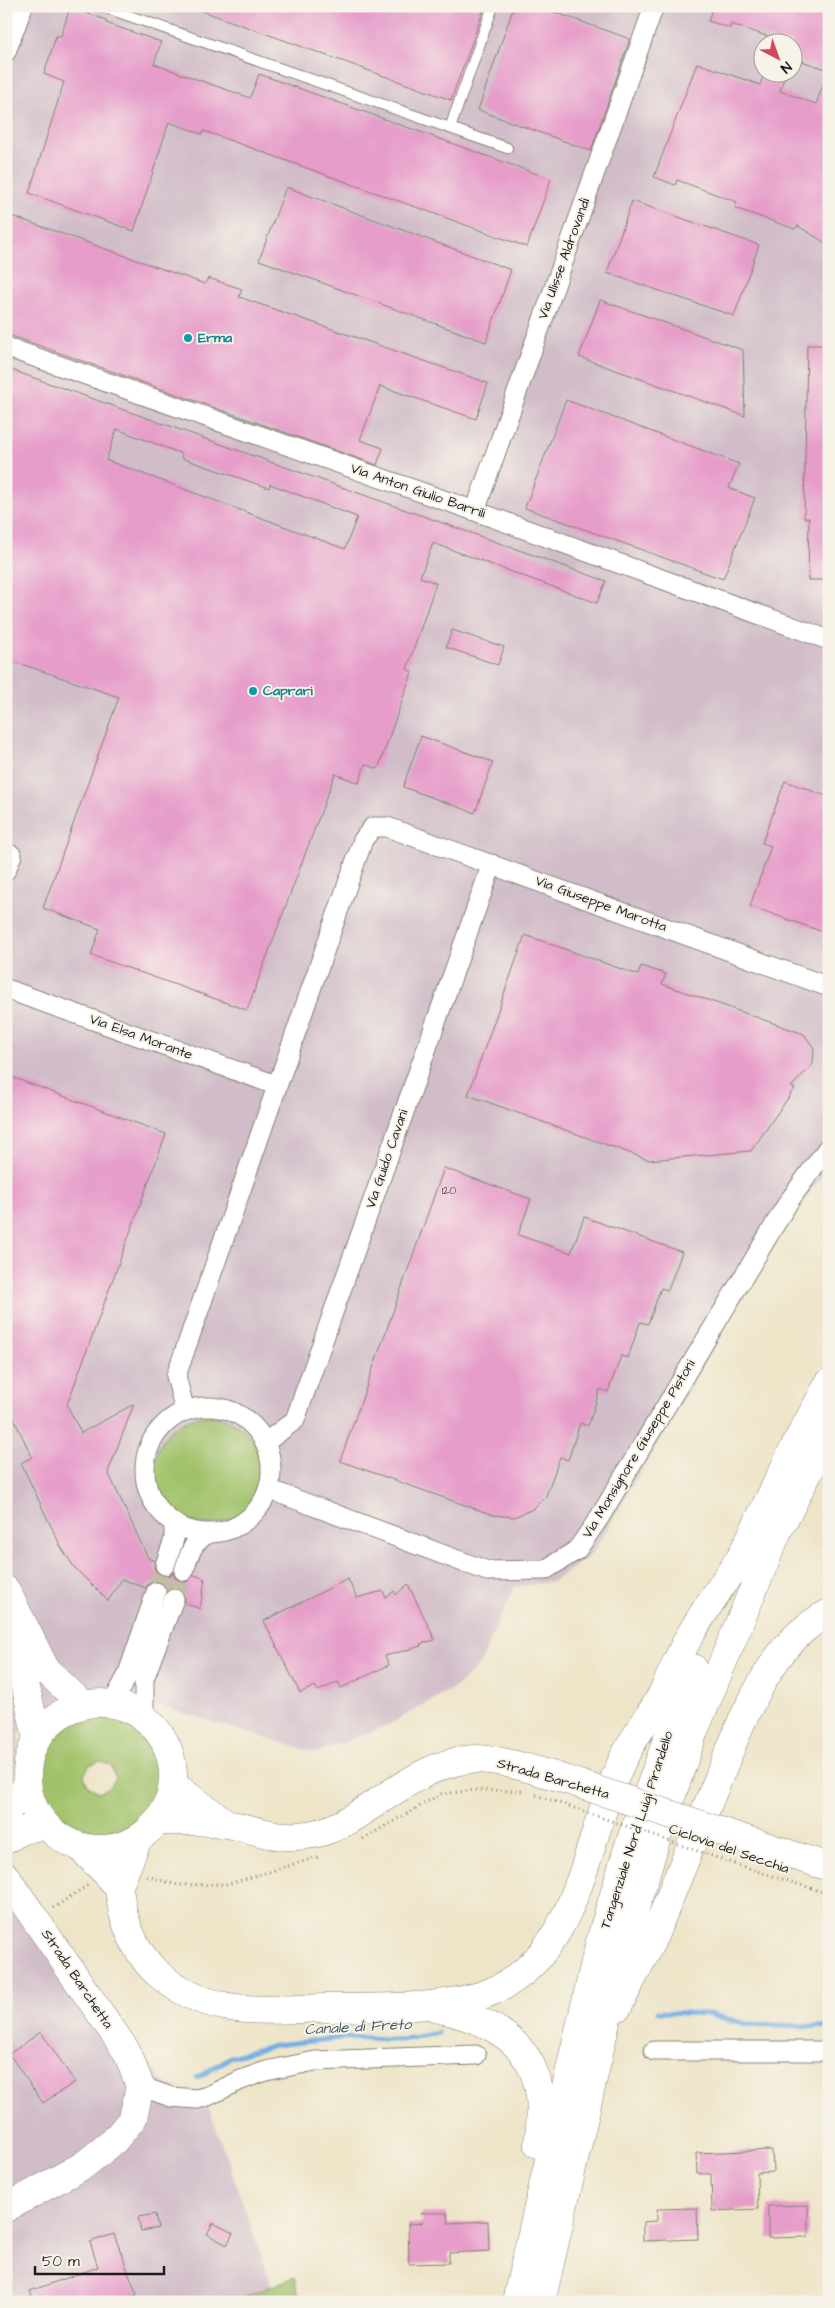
<svg xmlns="http://www.w3.org/2000/svg" width="835" height="2308" viewBox="0 0 835 2308" font-family="'Architects Daughter',sans-serif">
	<style>
		.industrial { fill: #d1bdc9; fill-rule: evenodd }
		.green { fill: #a1c26b; stroke: #5e6f44; fill-rule: evenodd }
		.lines { fill: none; stroke-linecap: round; stroke-linejoin: round }
		.stream { stroke: #71afe3; stroke-width: 5 }
		.building { fill: #e69dca; fill-rule: evenodd }
		.street-tunnel { stroke: #c4bda6; stroke-width: 19; stroke-dasharray: 19 9; stroke-linecap: butt }
		.lane-casing { stroke: #858072; stroke-width: 12 }
		.street-casing { stroke: #858072; stroke-width: 21 }
		.secondary-casing { stroke: #858072; stroke-width: 29 }
		.highway-casing { stroke: #858072; stroke-width: 29 }
		.path { stroke: #858072; stroke-width: 3; stroke-dasharray: 1 4; stroke-linecap: butt }
		.lane { stroke: #fff; stroke-width: 10 }
		.street { stroke: #fff; stroke-width: 19 }
		.secondary { stroke: #fff; stroke-width: 28 }
		.highway { stroke: #fff; stroke-width: 28 }
		.secondary-bridge-casing { stroke: #858072; stroke-width: 29; stroke-linecap: butt }
		.path-bridge { stroke: #858072; stroke-width: 3; stroke-dasharray: 1 4; stroke-linecap: butt }
		.secondary-bridge { stroke: #fff; stroke-width: 28 }
		.culture-dot { fill: #0f9aa8; stroke: #f7f3e8; stroke-width: 2 }
		.labels { text-anchor: middle; dominant-baseline: central; stroke-width: 4; stroke-linejoin: round; paint-order: stroke }
		.number-label { font-size: 11px; fill: #4e3c48 }
		.street-label { font-size: 14px; fill: #1c1c1c; stroke: #f7f3e8 }
		.culture-label { font-size: 14px; font-weight: bold; fill: #0d838f; stroke: #f7f3e8; text-anchor: start }
		.water-label { font-size: 15px; font-style: italic; fill: #3e576c; stroke: #f7f3e8 }
	</style>
	<rect width="100%" height="100%" fill="#f7f3e8"/>
	<filter id="ink" filterUnits="userSpaceOnUse"><feTurbulence type="fractalNoise" baseFrequency=".02" numOctaves="2"/><feDisplacementMap in="SourceGraphic" scale="10" xChannelSelector="R" yChannelSelector="G"/><feConvolveMatrix kernelMatrix="1 2 1 2 8 2 1 2 1" color-interpolation-filters="sRGB"/></filter>
	<filter id="wash" filterUnits="userSpaceOnUse"><feTurbulence type="fractalNoise" baseFrequency=".0096" numOctaves="4" result="noise"/><feDisplacementMap in="SourceGraphic" scale="20" xChannelSelector="R" yChannelSelector="G"/><feGaussianBlur stdDeviation="1.12" result="paint"/><feColorMatrix in="noise" values="0 0 0 0 0 0 0 0 0 0 0 0 0 0 0 0 0 1.4 0 .05"/><feComposite in="paint" operator="in"/></filter>
	<g filter="url(#wash)">
		<rect width="100%" height="100%" fill="#eee5c9"/>
		<path class="industrial" d="M6,6H829V1167L785,1225L592,1554L554,1581L514,1587L479,1665L457,1686L390,1724L316,1753L102,1689L21,1723L15,1770L6,1801ZM762,42H792V72H762Z
			M6,1846L17,1871L138,2052L168,2085L184,2092L200,2091L210,2111L272,2286L234,2302H6Z"/>
		<path class="green" d="M154 1470a54 54 0 1 1 108 0a54 54 0 1 1-108 0Z
			M96,1717C144,1718 179,1767 148,1810C140,1822 126,1831 111,1834C31,1848 12,1730 96,1717ZM100,1761L111,1766L115,1777L110,1787L99,1792L89,1787L84,1776L89,1765Z
			M294,2277L301,2302H234Z"/>
		<g class="lines">
			<path class="stream" d="M658,2012L709,2014L746,2024L829,2027
				M197,2078L231,2057L274,2045L352,2037L400,2040L438,2033"/>
		</g>
		<g id="blocks">
			<path class="building" d="M194,6H485L451,100L194,8Z
				M514,6H537L630,39L591,151L478,110Z
				M713,6H829V70L792,58V42H775L776,39L731,24L730,28L708,21Z
				M70,7L106,20V23L161,42L154,64L250,98L259,74L551,179L527,247L204,131L202,134L169,122L134,231L29,193L64,82L44,74L56,36H61Z
				M697,63L760,85L765,72H786L780,91L816,104L827,74H829V245L798,226L795,229L735,208L737,202L677,180L675,185L654,177Z
				M286,187L511,270L486,342L259,260Z
				M632,201L759,245L734,316L607,273Z
				M6,214L205,284L208,278L242,289L239,297L488,383L476,419L380,386L360,440L383,448L377,465L6,334Z
				M600,300L743,350L745,416L579,357Z
				M807,345H829V580H808L809,518H804Z
				M6,368L606,581L597,603L433,543L420,577L436,583L407,669L412,672L378,769L365,764L359,783L335,774L247,1010L91,955L100,929L43,908L119,697L6,659ZM117,429L182,454L181,458L269,488L270,484L357,517L345,549L106,460Z
				M566,400L739,464L729,488L755,498L723,579L525,508Z
				M452,630L504,647L498,665L446,647Z
				M421,736L493,762L475,813L403,787Z
				M785,781L829,797V934L750,906L771,846L762,843Z
				M525,935L638,975L641,966L666,974L662,984L804,1034L814,1048L813,1064L791,1087L795,1088L751,1151L649,1160L468,1095Z
				M6,1075L166,1134L67,1405L81,1433L134,1404L108,1472L148,1558L155,1561L154,1567L157,1573L167,1576L173,1573L175,1578L181,1582H187L194,1575L205,1579L200,1609L185,1603V1597L178,1589L167,1590L164,1584L159,1581L149,1583L146,1588L122,1579L108,1601L74,1567L61,1547L21,1463L32,1457L6,1402Z
				M444,1168L531,1199L518,1235L571,1253L584,1217L682,1252L668,1290L661,1288L648,1324L640,1322L628,1358L621,1356L608,1392L600,1389L588,1426L580,1423L568,1460L560,1457L546,1496L533,1509L514,1517L493,1515L340,1461Z
				M348,1579L357,1598L383,1591L386,1598L394,1591L396,1595L408,1584L435,1640L420,1644L421,1646L385,1656L389,1665L341,1688L338,1682L318,1691L315,1686L300,1693L264,1621Z
				M41,2032L75,2082L43,2103L9,2054Z
				M772,2150L773,2172L757,2173L758,2209L712,2211L711,2174H697L696,2153Z
				M808,2205V2237L768,2238V2206Z
				M697,2208L698,2239L643,2241V2222L657,2221V2209Z
				M421,2213H447L448,2223L488,2221L489,2251L449,2253V2263L409,2264L408,2224L422,2223Z
				M155,2214L158,2228L141,2231L138,2217Z
				M213,2223L233,2233L227,2245L207,2234Z
				M114,2234L137,2295L117,2302H34L30,2291L98,2267L90,2242Z"/>
		</g>
	</g>
	<g filter="url(#ink)">
		<use href="#blocks" fill-opacity="0" stroke="#858072" stroke-width="1"/>
		<g class="lines">
			<path class="street-tunnel" d="M156,1592L165,1565
				M174,1599L184,1571"/>
			<g class="lane-casing">
				<path id="lane" d="M101,6L507,148
					M450,128L493,6"/>
			</g>
			<g class="street-casing">
				<path id="street" d="M6,52L23,6
					M6,347L475,511L829,640
					M475,511L654,6
					M6,870L12,855
					M6,989L276,1085
					M145 1470a63 63 0 1 1 126 0a63 63 0 1 1-126 0Z
					M185,1411L176,1376L363,840L373,827H387L829,987
					M266,1442L295,1420L492,864
					M268,1489L487,1571L545,1570L577,1550L599,1518L789,1201L829,1146
					M165,1565L174,1539V1523
					M184,1571C190,1553 191,1543 209,1533
					M112,1704L127,1676L156,1592
					M144,1717V1679L174,1599
					M654,2051H829
					M140,2086L171,2097L197,2099L208,2096L241,2080L266,2071L315,2061L476,2055"/>
			</g>
			<g class="secondary-casing">
				<path id="secondary" d="M6,1590L46,1670L83,1705
					M6,1645L26,1688L37,1738
					M27 1776a73 73 0 1 1 146 0a73 73 0 1 1-146 0Z
					M173,1785L226,1823
					M6,1812L27,1786
					M158,1821C181,1821 205,1820 227,1824C260,1830 276,1841 313,1834C336,1830 357,1815 377,1802C406,1783 441,1759 477,1759C504,1760 530,1769 555,1776
					M744,1839L829,1867
					M6,1840L20,1831L44,1825
					M6,1877L127,2052L140,2086L133,2118L114,2141L84,2165L6,2208"/>
			</g>
			<g class="highway-casing">
				<path id="highway" d="M734,1571L797,1442L829,1383
					M80,1847C89,1857 113,1878 118,1888C121,1895 121,1905 123,1913C129,1933 139,1955 154,1970C205,2018 262,2010 326,2008C376,2007 462,2011 505,1985C582,1940 586,1835 622,1761C633,1739 648,1718 661,1696C671,1677 678,1656 689,1637C705,1609 724,1583 741,1556
					M118,1888L138,1839
					M618,2007L654,1936L741,1723C762,1680 784,1635 829,1613
					M437,2008C486,2019 534,2040 540,2097C542,2113 540,2129 538,2144
					M516,2302L599,1945L627,1851L693,1668
					M541,2302L625,1941L656,1840L694,1731L777,1533L829,1433"/>
			</g>
			<path class="path" d="M363,1839L441,1794L475,1790L522,1791
				M744,1867L829,1894
				M147,1876L177,1885L228,1884L318,1857
				M53,1908L88,1885"/>
			<use href="#lane" class="lane"/>
			<use href="#street" class="street"/>
			<use href="#secondary" class="secondary"/>
			<use href="#highway" class="highway"/>
			<g class="secondary-bridge-casing">
				<path id="secondary-bridge" d="M555,1776L744,1839"/>
			</g>
			<path class="path-bridge" d="M536,1795L744,1867"/>
			<use href="#secondary-bridge" class="secondary-bridge"/>
		</g>
	</g>
	<g class="culture-dot">
		<circle cx="188" cy="338" r="5"/>
		<circle cx="253" cy="691" r="5"/>
	</g>
	<g class="labels">
		<g class="number-label">
			<text x="449" y="1190">120</text>
		</g>
		<g class="street-label">
			<text transform="translate(564 259) rotate(-70)">Via Ulisse Aldrovandi</text>
			<text transform="translate(418 491) rotate(19)">Via Anton Giulio Barrili</text>
			<text transform="translate(601 904) rotate(20)">Via Giuseppe Marotta</text>
			<text transform="translate(141 1037) rotate(20)">Via Elsa Morante</text>
			<text transform="translate(387 1159) rotate(-71)">Via Guido Cavani</text>
			<text transform="translate(639 1449) rotate(-59)">Via Monsignore Giuseppe Pistoni</text>
			<text transform="translate(553 1779) rotate(16)">Strada Barchetta</text>
			<text transform="translate(637 1830) rotate(-72)">Tangenziale Nord Luigi Pirandello</text>
			<text transform="translate(729 1849) rotate(19)">Ciclovia del Secchia</text>
			<text transform="translate(77 1979) rotate(56)">Strada Barchetta</text>
		</g>
		<g class="culture-label">
			<text x="198" y="338">Erma</text>
			<text x="263" y="691">Caprari</text>
		</g>
		<g class="water-label">
			<text transform="translate(358 2027) rotate(-3)">Canale di Freto</text>
		</g>
	</g>
	<rect width="835" height="2308" fill="none" stroke="#f7f3e8" stroke-width="25"/>
	<g transform="translate(778 58) rotate(139)"><circle r="24" fill="#f7f3e8" stroke="#9f9d96"/>
	<path d="M0-4L9 19L0 12L-9 19Z" fill="#d1495b"/>
	<text y="-8" font-size="14" font-weight="bold" text-anchor="middle" fill="#1c1c1c">N</text>
	</g>
	<path d="M35 2266v8h129v-8" fill="none" stroke="#1c1c1c" stroke-width="2.5"/>
	<text x="42" y="2266" font-size="15" fill="#1c1c1c" stroke="#f7f3e8" stroke-width="4" paint-order="stroke">50 m</text>
</svg>
